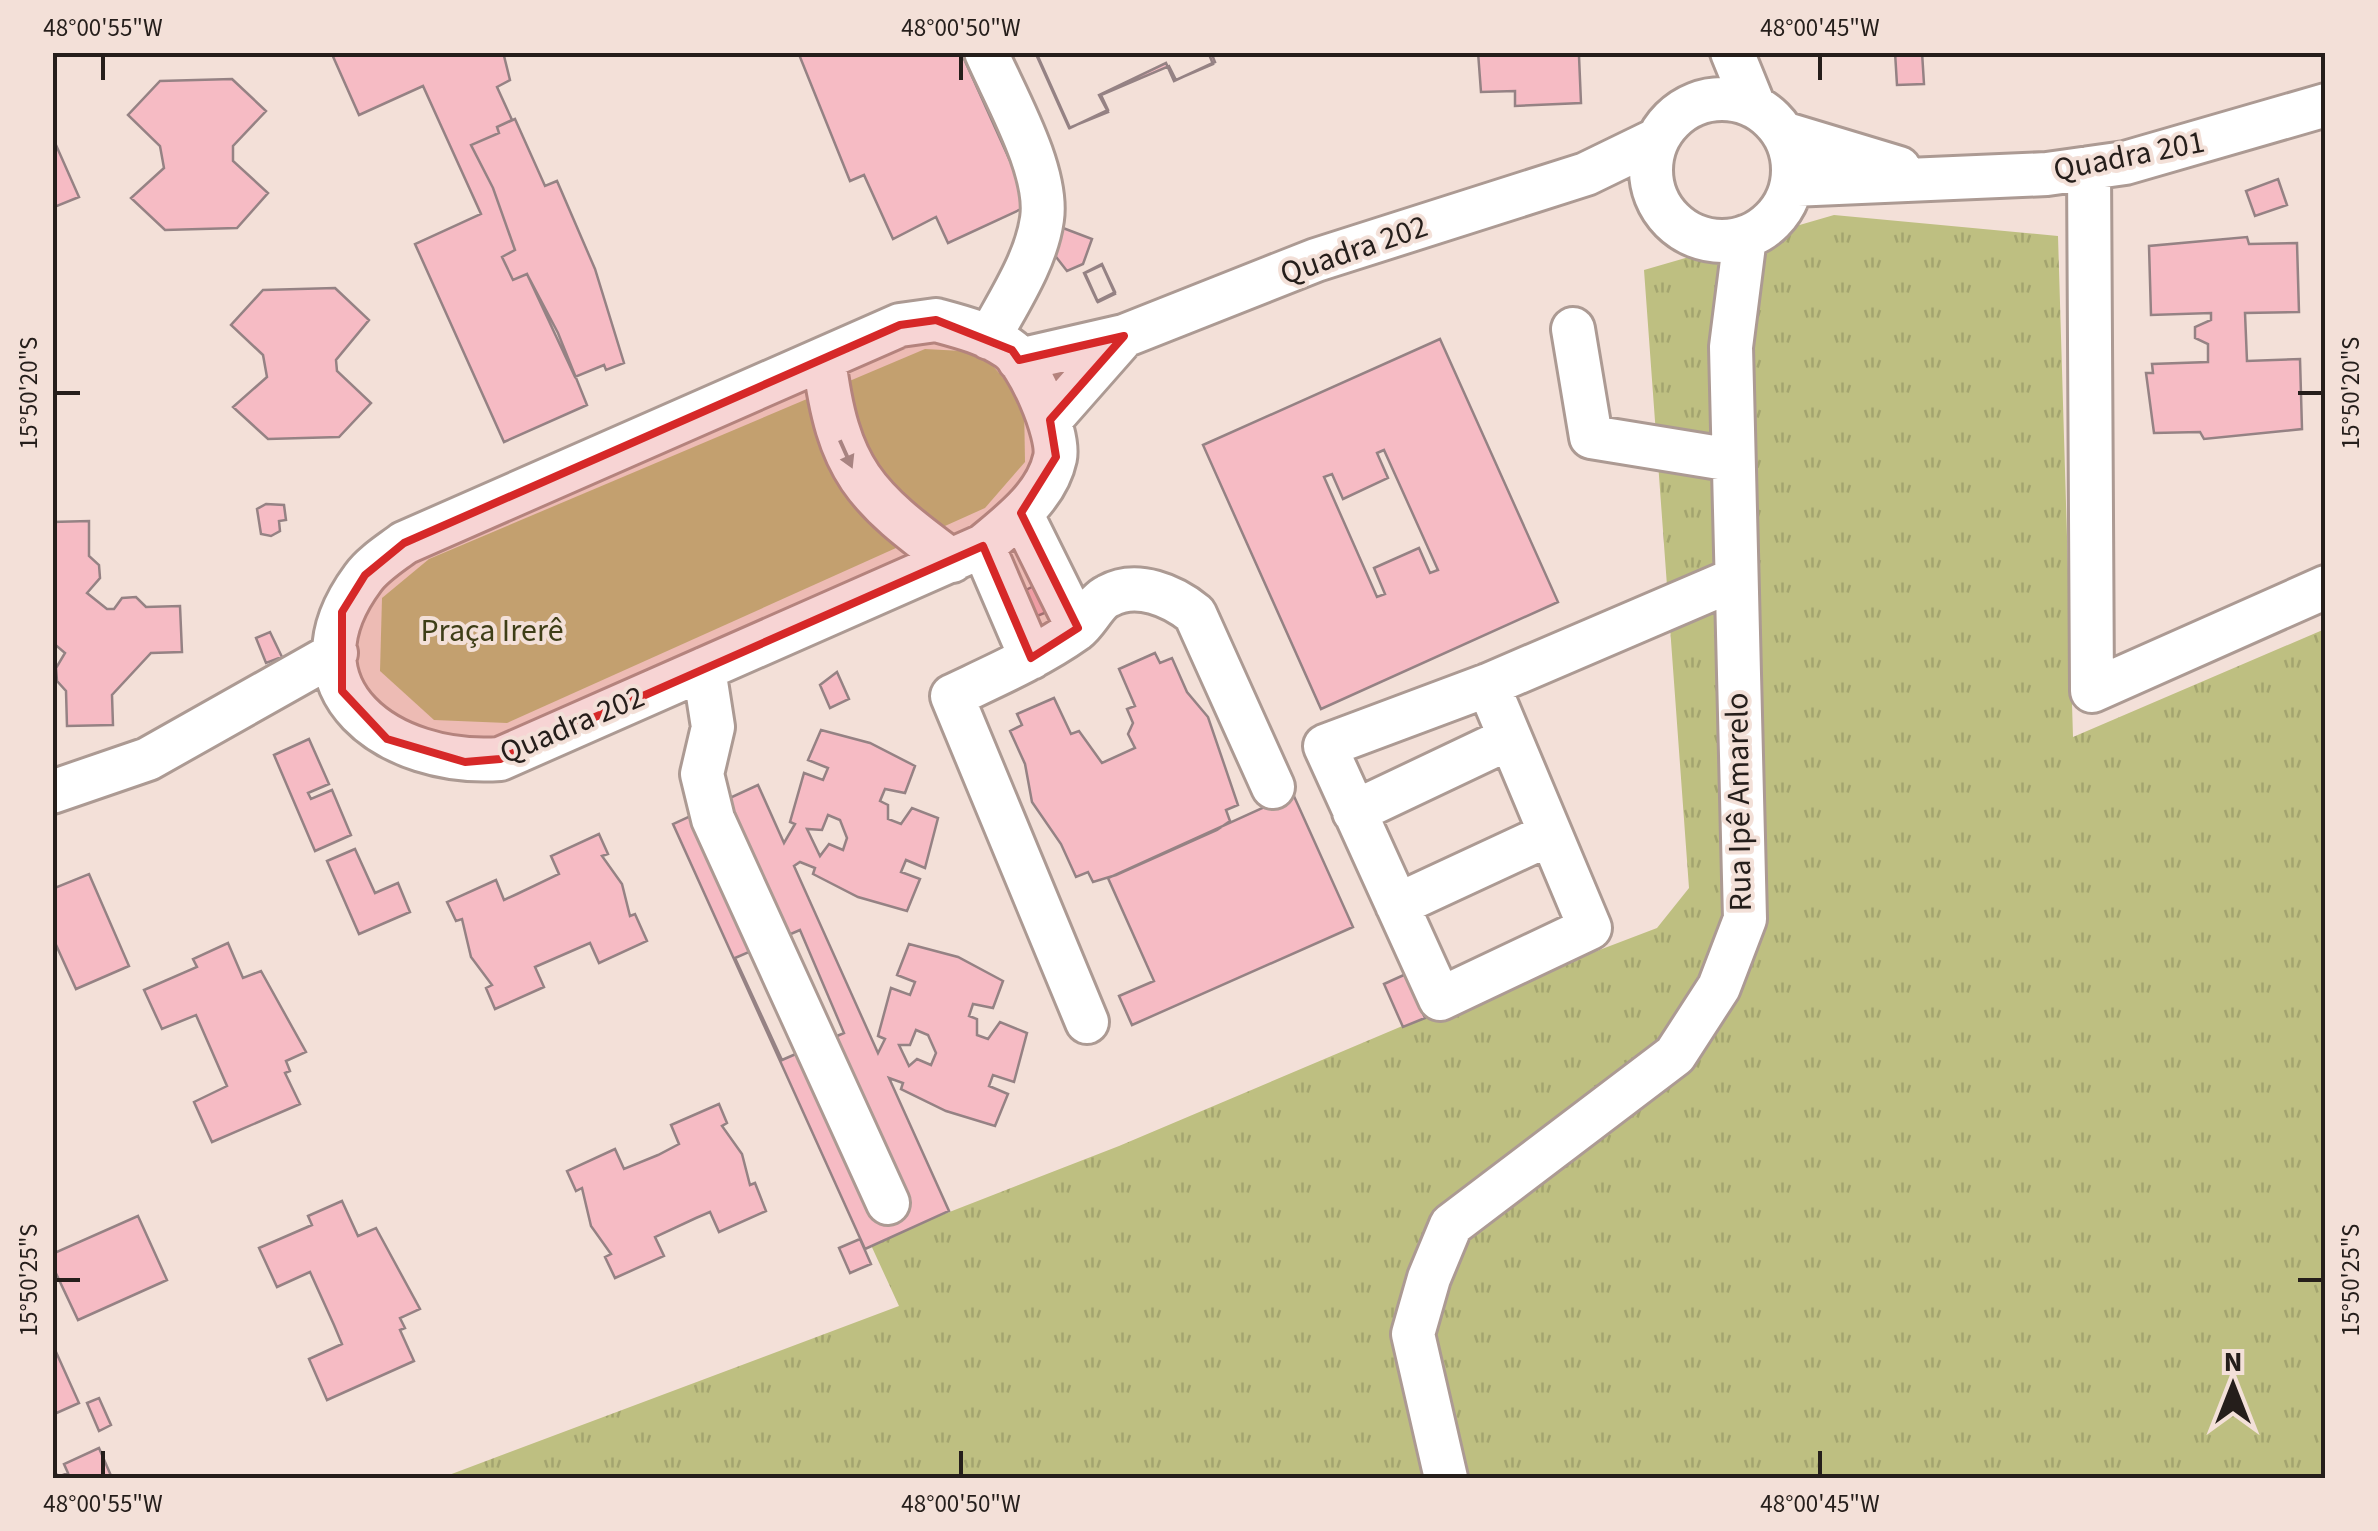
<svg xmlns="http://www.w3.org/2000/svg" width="2378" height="1531" viewBox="0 0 2378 1531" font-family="'Source Sans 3',sans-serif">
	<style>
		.grass { fill: url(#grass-tufts) }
		.green { fill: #bebf81 }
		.building { fill: #f6bbc4; stroke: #958284; stroke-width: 2.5; fill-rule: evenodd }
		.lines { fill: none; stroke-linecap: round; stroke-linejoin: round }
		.minor-casing { stroke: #ac9a93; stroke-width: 48 }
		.minor { stroke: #fff; stroke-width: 42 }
		.oneway { fill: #9d9a98 }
		.marked { fill: #d62828; fill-opacity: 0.2; stroke: #d62828; stroke-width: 8; stroke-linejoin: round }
		.ticks { fill: none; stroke: #251e1b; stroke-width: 4 }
		.labels { text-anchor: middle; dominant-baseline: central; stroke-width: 8; stroke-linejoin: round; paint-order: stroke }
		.street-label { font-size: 32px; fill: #251e1b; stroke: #f3e0d8 }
		.park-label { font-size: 32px; fill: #3e3e17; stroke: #f3e0d8 }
		.neatline { fill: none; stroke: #251e1b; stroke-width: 4 }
		.ticks-label { font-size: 25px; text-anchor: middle; fill: #251e1b }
	</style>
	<defs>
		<pattern id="grass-tufts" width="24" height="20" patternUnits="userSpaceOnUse" patternTransform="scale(2.5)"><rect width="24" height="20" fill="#bebf81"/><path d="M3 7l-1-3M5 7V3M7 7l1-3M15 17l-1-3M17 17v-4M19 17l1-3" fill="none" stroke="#a3a46f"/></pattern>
	</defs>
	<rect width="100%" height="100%" fill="#f3e0d8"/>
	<path class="grass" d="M1834,215L2058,236L2073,737L2325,629V1478H441L899,1306L870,1243L1119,1146L1426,1016L1657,928L1689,888L1644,270Z"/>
	<path class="green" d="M925,349L981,352L1024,402L1025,462L985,508L507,723L434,720L380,671L382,598L429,559Z"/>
	<path class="building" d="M331,52H503L510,80L497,87L512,120L497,127L499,133L471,145L493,188L515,250L502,257L513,280L527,274L558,333L587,405L504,442L415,244L481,214L423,86L359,115Z
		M798,52H961L1030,205L948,243L936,217L893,239L864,175L850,181Z
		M1035,52H1211L1215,62L1174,81L1166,63L1099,95L1108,112L1069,128Z
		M1036,52H1208L1213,64L1176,80L1169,66L1101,95L1108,110L1070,128Z
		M1478,52H1574L1579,56L1581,103L1515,106V91L1481,92Z
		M1895,52H1922L1924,84L1897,85Z
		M232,79L266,111L233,146V161L268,193L237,228L165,230L131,198L164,168L160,146L128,115L160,81Z
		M515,119L545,186L557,181L595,269L624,363L606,370L604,365L575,377L527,274L513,280L502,257L515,250L493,188L471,145L499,133L497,127Z
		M52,136L79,197L52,208Z
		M2278,179L2287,205L2255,216L2246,191Z
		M1063,228L1092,239L1083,264L1067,271L1053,253Z
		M2247,237L2249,244L2297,243L2299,312L2245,313L2247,361L2300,359L2302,429L2204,439L2200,432L2154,433L2146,373H2153L2152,364L2208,362V344L2195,338V327L2211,320V313L2151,315L2149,246Z
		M1102,264L1115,292L1097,301L1084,273Z
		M1102,265L1115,294L1098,302L1085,273Z
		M335,288L369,320L336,360L337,371L371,403L339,437L268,439L233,407L267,377L263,355L231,325L263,290Z
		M1440,339L1558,602L1321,709L1203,445ZM1384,450L1438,570L1430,573L1419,548L1374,568L1385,594L1377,597L1324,477L1332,474L1343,499L1388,478L1377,453Z
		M266,504L284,505L286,520L279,521L280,531L271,536L261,534L257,509Z
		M89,521V556L99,565L100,578L87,593L107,609H114L122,598L136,597L146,607L180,606L182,652L151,653L112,695L113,725L67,726L66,691L57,681L56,668L65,653L52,642V522Z
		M1038,584L1059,607L1025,621L1020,593Z
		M270,632L282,657L266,663L256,638Z
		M1155,653L1160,663L1172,658L1187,692L1208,717L1238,805L1226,810L1230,821L1217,830L1116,875L1093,882L1088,872L1076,877L1061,844L1032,802L1025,764L1010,731L1022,725L1017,714L1054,698L1071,734L1079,731L1102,763L1135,748L1128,734L1133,723L1127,709L1135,706L1119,669Z
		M837,672L849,699L830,708L820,685Z
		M821,730L870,743L915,766L905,793L885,789L880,801L888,805V819L901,824L912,808L938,818L925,868L906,860L901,872L920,879L907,911L858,897L813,874L815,868L800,862L794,866L878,1053L885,1039L878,1036L891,988L910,995L915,982L897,975L909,944L958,957L1003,981L993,1008L973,1004L969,1016L977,1019V1035L988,1039L1000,1022L1027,1033L1014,1082L993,1075L989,1086L1008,1094L995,1126L946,1111L901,1089L903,1083L889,1078L949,1211L865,1249L673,824L758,785L784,843L795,824L790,822L804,773L823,780L828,768L808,760ZM828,815L840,820L847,838L843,850L829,844L820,856L807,829L822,830ZM800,930L844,1033L782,1060L735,958ZM916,1030L928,1035L936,1053L931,1065L917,1059L909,1066L899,1045H910Z
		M309,739L329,784L308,793L311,799L332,790L351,835L315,851L274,755Z
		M1293,794L1353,927L1132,1025L1119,996L1154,981L1108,878Z
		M599,834L608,854L602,856L622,884L630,916L635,914L647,941L599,963L590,943L535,967L544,987L495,1009L486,988L492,985L471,957L462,919L456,921L447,902L496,880L504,900L517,894L559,874L551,856Z
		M355,849L375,893L398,883L410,912L359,934L327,861Z
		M89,874L129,966L76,989L52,936V889Z
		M228,943L243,978L261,971L306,1052L286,1061L290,1071L285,1073L300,1104L212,1142L194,1102L227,1086L196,1015L162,1029L144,990L197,967L193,959Z
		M1406,974L1425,1018L1403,1027L1384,984Z
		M719,1104L727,1123L722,1126L742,1154L750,1185L755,1183L766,1211L719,1232L710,1212L696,1218L655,1237L664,1256L615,1278L605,1257L611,1254L591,1226L582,1188L576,1191L567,1171L615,1149L624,1169L658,1155L679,1144L671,1125Z
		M342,1201L358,1236L376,1228L420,1309L400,1318L405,1328L400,1330L414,1361L327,1400L309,1359L342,1344L334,1325L310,1272L277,1287L259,1248L312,1225L308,1216Z
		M138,1216L167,1280L78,1320L52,1265V1254Z
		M860,1239L871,1264L850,1273L839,1248Z
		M52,1343L79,1403L52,1415Z
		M99,1398L111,1425L99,1431L87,1403Z
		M99,1448L112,1478H52V1466L58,1477L68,1473L64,1464Z"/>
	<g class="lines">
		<g class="minor-casing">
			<path id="minor" d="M986,52C1005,96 1049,171 1042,219C1036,261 1009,301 989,338
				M1732,52L1754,106
				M1651 170a71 71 0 1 1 142 0a71 71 0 1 1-142 0Z
				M1783,133L1899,168
				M2089,168L2092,691L2326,587
				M1792,185L2047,174L2125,163L2326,105
				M936,320C962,327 986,333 1008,348C1028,361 1060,434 1055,458C1047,496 1011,523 983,546L500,759C391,767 280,690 363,578C373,564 391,553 404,543L900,325Z
				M1573,329L1591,437L1732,460
				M824,359C838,471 864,496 952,561
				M1019,360L1124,336L1316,260L1586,174L1656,140
				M1050,420L1124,336
				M1021,513L1078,628
				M983,546L1031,658
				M704,669L713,727L702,774L713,819L888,1203
				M1488,685L1590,928L1440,999L1325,746L1488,685L1733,580
				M52,792L148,759L336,653
				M1354,812L1510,738
				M1397,905L1550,834
				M1087,1022L952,696C994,676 1038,657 1076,630C1088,621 1095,602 1108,596C1137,580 1173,596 1195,614L1273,787
				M1446,1478L1413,1334L1429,1278L1451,1225L1675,1055L1719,987L1745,919L1731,347L1745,237"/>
		</g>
		<use href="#minor" class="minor"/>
	</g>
	<defs><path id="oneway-solid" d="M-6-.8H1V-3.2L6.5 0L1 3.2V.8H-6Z" transform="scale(2.5)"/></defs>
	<use class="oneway" href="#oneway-solid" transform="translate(846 454) rotate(66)"/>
	<path class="marked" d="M936,320L1012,350L1019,360L1124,336L1050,420L1056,457L1021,513L1078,628L1031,658L983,546L500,759L465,762L387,739L342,691V612L365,575L404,543L900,325Z"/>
	<path class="ticks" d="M103,55V80M961,55V80M1820,55V80M55,393H80M2298,393H2323M55,1280H80M2298,1280H2323M103,1451V1476M961,1451V1476M1820,1451V1476"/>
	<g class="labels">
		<g class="street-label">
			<text transform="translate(2129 156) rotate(-11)">Quadra 201</text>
			<text transform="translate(1354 250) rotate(-19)">Quadra 202</text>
			<text transform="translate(572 725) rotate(-23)">Quadra 202</text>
			<text transform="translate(1739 802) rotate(-91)">Rua Ipê Amarelo</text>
		</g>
		<g class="park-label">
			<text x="492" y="631">Praça Irerê</text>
		</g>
	</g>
	<rect width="2378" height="1531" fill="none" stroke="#f3e0d8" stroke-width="110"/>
	<g transform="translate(2233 1386)" stroke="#f3e0d8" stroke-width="8" paint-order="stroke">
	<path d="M0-8L18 38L0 25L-18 38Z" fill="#251e1b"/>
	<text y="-15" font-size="28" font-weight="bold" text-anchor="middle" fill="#251e1b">N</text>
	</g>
	<rect x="55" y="55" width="2268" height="1421" class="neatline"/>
	<g class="ticks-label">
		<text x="103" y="36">48°00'55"W</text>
		<text x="961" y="36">48°00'50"W</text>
		<text x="1820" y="36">48°00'45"W</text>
		<text transform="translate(28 393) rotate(-90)" y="9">15°50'20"S</text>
		<text transform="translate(2350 393) rotate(-90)" y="9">15°50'20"S</text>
		<text transform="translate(28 1280) rotate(-90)" y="9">15°50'25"S</text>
		<text transform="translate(2350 1280) rotate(-90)" y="9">15°50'25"S</text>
		<text x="103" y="1512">48°00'55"W</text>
		<text x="961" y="1512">48°00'50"W</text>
		<text x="1820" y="1512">48°00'45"W</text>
	</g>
</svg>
